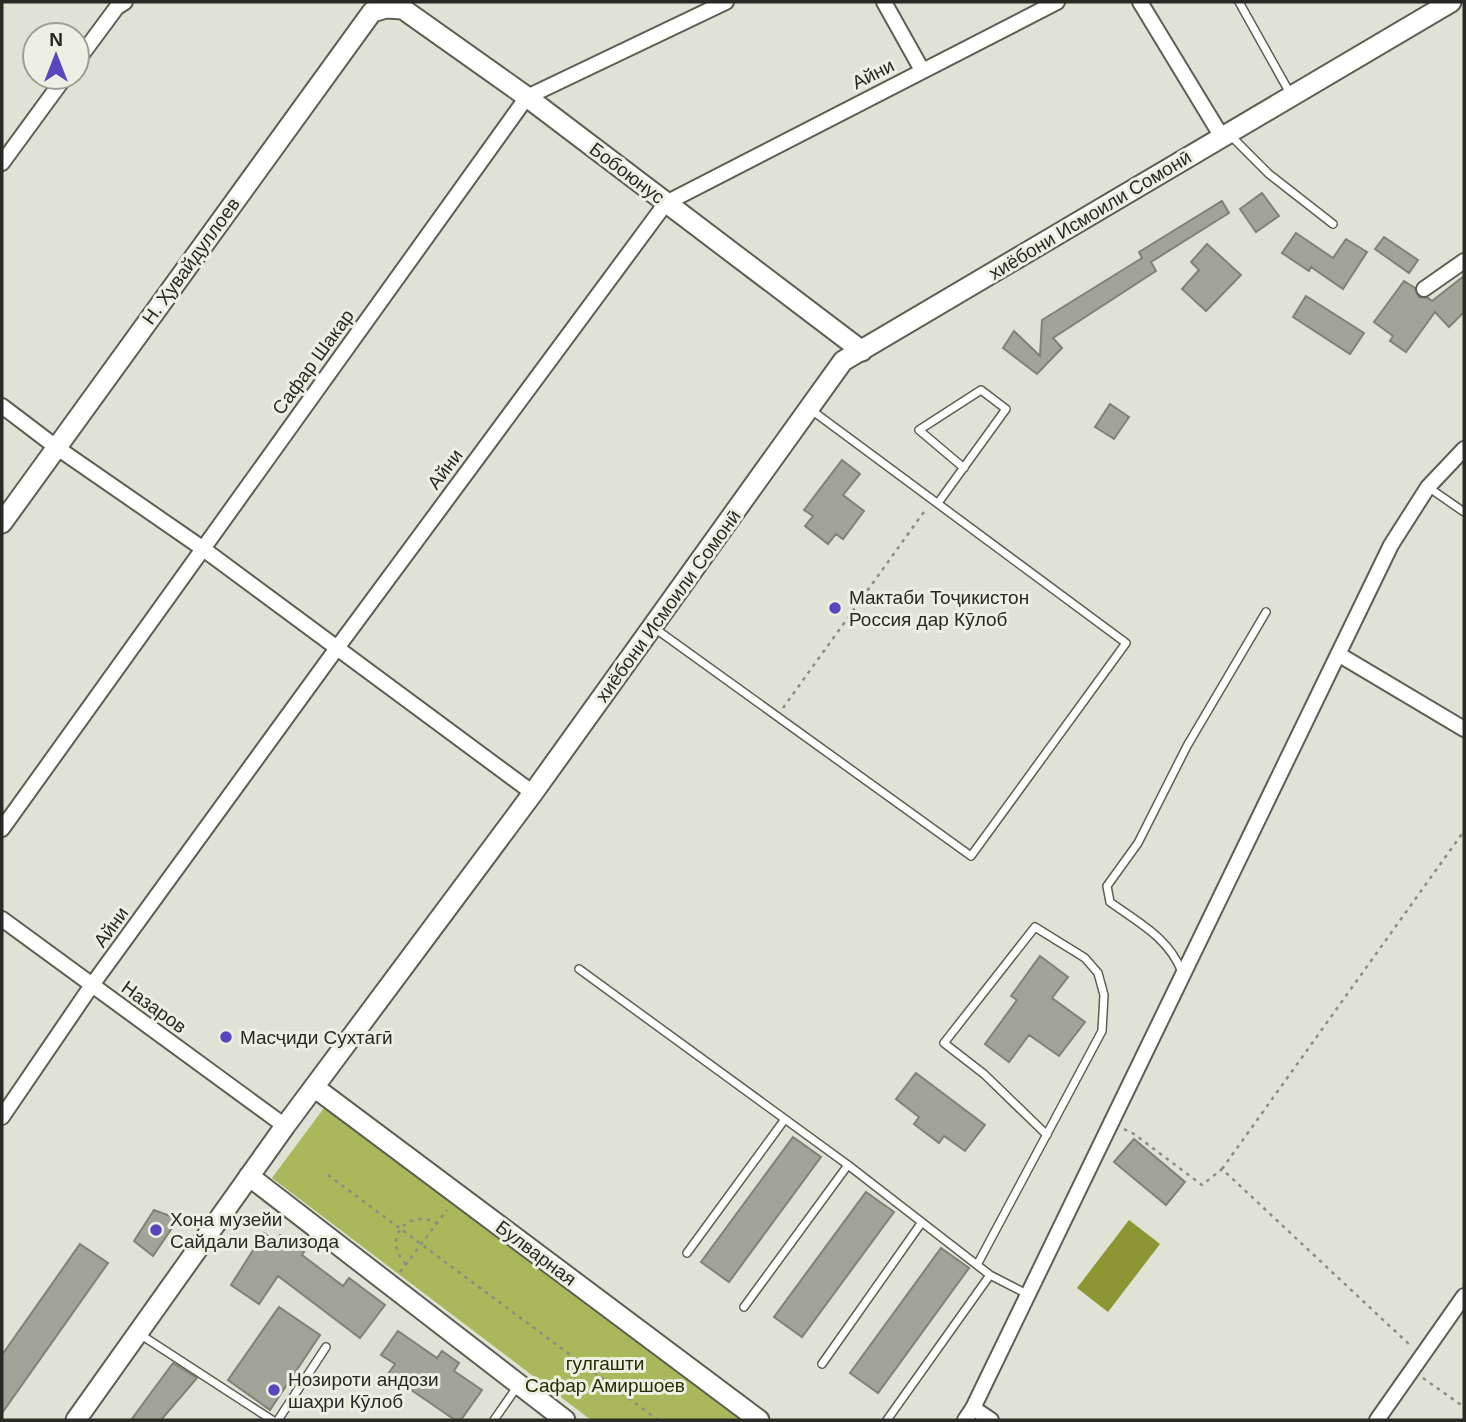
<svg xmlns="http://www.w3.org/2000/svg" width="1466" height="1422" viewBox="0 0 1466 1422" font-family="Helvetica,sans-serif">
	<style>
		.green { fill: #abb75b }
		.water { fill: #8c9733 }
		.building { fill: #a2a497; stroke: #808276; stroke-width: 2 }
		.lines { fill: none; stroke-linecap: round; stroke-linejoin: round }
		.lane-casing { stroke: #5d5f53; stroke-width: 10 }
		.street-casing { stroke: #5d5f53; stroke-width: 18 }
		.secondary-casing { stroke: #5d5f53; stroke-width: 23 }
		.path { stroke: #8b8d83; stroke-width: 2.5; stroke-dasharray: 3.5 5; stroke-linecap: butt }
		.lane { stroke: #fff; stroke-width: 7 }
		.street { stroke: #fff; stroke-width: 14 }
		.secondary { stroke: #fff; stroke-width: 19 }
		.poi-dot { fill: #5846be; stroke: #ecefe1; stroke-width: 2.5 }
		.labels { text-anchor: middle; dominant-baseline: central; stroke-width: 6; stroke-linejoin: round; paint-order: stroke }
		.street-label { font-size: 19px; fill: #292a25; stroke: #ecefe1 }
		.poi-label { font-size: 19px; fill: #292a25; stroke: #ecefe1; text-anchor: start }
		.park-label { font-size: 19px; fill: #292d02; stroke: #ecefe1 }
	</style>
	<rect width="100%" height="100%" fill="#dfe2d4"/>
	<path class="green" d="M324,1108L744,1420H591L272,1178Z"/>
	<path class="water" d="M1129,1220L1160,1244L1108,1312L1077,1288Z"/>
	<path class="building" d="M1262,193L1279,216L1256,232L1240,209Z
		M1222,201L1229,213L1151,262L1156,271L1053,338L1062,348L1037,374L1003,348L1014,331L1040,356L1042,320L1142,258L1139,252Z
		M1296,233L1333,258L1346,239L1367,252L1343,289L1311,267L1309,271L1282,253Z
		M1384,237L1418,260L1409,273L1375,249Z
		M1207,244L1241,275L1206,311L1182,289L1199,270L1191,262Z
		M1464,276V312L1449,327L1435,312L1406,352L1390,341L1393,336L1374,322L1404,281L1415,288L1419,297L1428,298L1432,301Z
		M1306,296L1364,333L1350,354L1293,317Z
		M1110,404L1129,417L1114,439L1095,427Z
		M842,460L860,474L843,495L864,511L843,539L836,534L828,544L805,526L813,516L804,510Z
		M1040,956L1068,977L1052,998L1085,1022L1059,1056L1029,1035L1009,1062L985,1044L1017,1000L1011,996Z
		M916,1073L985,1125L965,1151L944,1136L939,1143L914,1124L919,1117L896,1099Z
		M793,1137L821,1157L729,1282L701,1262Z
		M1134,1139L1185,1182L1166,1205L1114,1162Z
		M866,1192L894,1212L802,1337L774,1317Z
		M154,1210L178,1219L153,1256L134,1241Z
		M264,1233L275,1241L280,1235L304,1252L302,1255L343,1286L349,1278L385,1305L360,1338L278,1276L259,1304L231,1285Z
		M80,1244L108,1263L2,1413V1355Z
		M941,1248L969,1268L878,1393L850,1373Z
		M279,1307L320,1335L270,1410L228,1380Z
		M398,1331L437,1358L442,1351L459,1363L454,1371L482,1390L461,1420H455L388,1374L395,1364L381,1355Z
		M173,1363L197,1378L161,1420H131Z"/>
	<g class="lines">
		<g class="lane-casing">
			<path id="lane" d="M1239,2L1291,95
				M1229,134L1269,174L1333,224
				M1428,487L1464,512
				M938,503L1006,409L981,390L919,430L964,468
				M653,627L971,856L1126,643L810,409
				M579,969L848,1165
				M1182,972C1169,938 1139,923 1110,902L1107,886L1138,843L1187,746L1266,612
				M687,1253L785,1119
				M977,1265L1102,1031L1104,995L1098,973L1085,958L1035,927L944,1043L984,1074L1047,1135
				M744,1307L848,1165L990,1275L1027,1294
				M138,1333L272,1420
				M822,1364L922,1222
				M278,1420L326,1347
				M494,1420L517,1387
				M887,1420L990,1275"/>
		</g>
		<g class="street-casing">
			<path id="street" d="M884,2L922,70
				M1140,2L1222,137
				M77,61L117,7L125,2
				M2,163L65,77
				M1424,289L1464,261
				M2,406L56,447L202,548L533,793
				M1338,654L1464,729
				M2,829L527,97L726,2
				M2,919L285,1126
				M2,1117L92,985L337,648L666,203L1057,2
				M973,1408L991,1420
				M965,1420L973,1408L1391,545L1428,487L1464,449
				M1377,1420L1464,1296"/>
		</g>
		<g class="secondary-casing">
			<path id="secondary" d="M2,523L372,12L386,8L403,9L527,97L862,351
				M314,1087L759,1420
				M249,1176L565,1420
				M76,1420L285,1126L533,793L843,361L1451,2"/>
		</g>
		<path class="path" d="M783,708L926,509
			M1124,1129L1134,1134L1202,1185L1222,1169L1411,1346
			M1222,1169L1464,831
			M328,1175L658,1420
			M406,1264C381,1239 407,1208 437,1223
			M400,1272L447,1210
			M1423,1378L1464,1407"/>
		<use href="#lane" class="lane"/>
		<use href="#street" class="street"/>
		<use href="#secondary" class="secondary"/>
	</g>
	<g class="poi-dot">
		<circle cx="835" cy="608" r="7"/>
		<circle cx="226" cy="1037" r="7"/>
		<circle cx="156" cy="1230" r="7"/>
		<circle cx="274" cy="1390" r="7"/>
	</g>
	<g class="labels">
		<g class="street-label">
			<text transform="translate(873 74) rotate(-27)">Айни</text>
			<text transform="translate(627 173) rotate(37)">Бобоюнус</text>
			<text transform="translate(1090 215) rotate(-31)">хиёбони Исмоили Сомонӣ</text>
			<text transform="translate(191 261) rotate(-54)">Н. Ҳувайдуллоев</text>
			<text transform="translate(313 362) rotate(-54)">Сафар Шакар</text>
			<text transform="translate(445 469) rotate(-53)">Айни</text>
			<text transform="translate(668 606) rotate(-54)">хиёбони Исмоили Сомонӣ</text>
			<text transform="translate(111 927) rotate(-54)">Айни</text>
			<text transform="translate(154 1007) rotate(36)">Назаров</text>
			<text transform="translate(536 1253) rotate(37)">Булварная</text>
		</g>
		<g class="poi-label">
			<text x="849" y="597">Мактаби Тоҷикистон<tspan x="849" dy="22">Россия дар Кӯлоб</tspan></text>
			<text x="240" y="1037">Масҷиди Сухтагӣ</text>
			<text x="170" y="1219">Хона музейи<tspan x="170" dy="22">Сайдали Вализода</tspan></text>
			<text x="288" y="1379">Нозироти андози<tspan x="288" dy="22">шаҳри Кӯлоб</tspan></text>
		</g>
		<g class="park-label">
			<text x="605" y="1363">гулгашти<tspan x="605" dy="22">Сафар Амиршоев</tspan></text>
		</g>
	</g>
	<rect width="1466" height="1422" fill="none" stroke="#292a25" stroke-width="7"/>
	<g transform="translate(56 56)"><circle r="33" fill="#ecefe1" stroke="#9ea096" stroke-width="2"/>
	<path d="M0-5L12 26L0 18L-12 26Z" fill="#5846be"/>
	<text y="-10" font-size="19" font-weight="bold" text-anchor="middle" fill="#292a25">N</text>
	</g>
</svg>
